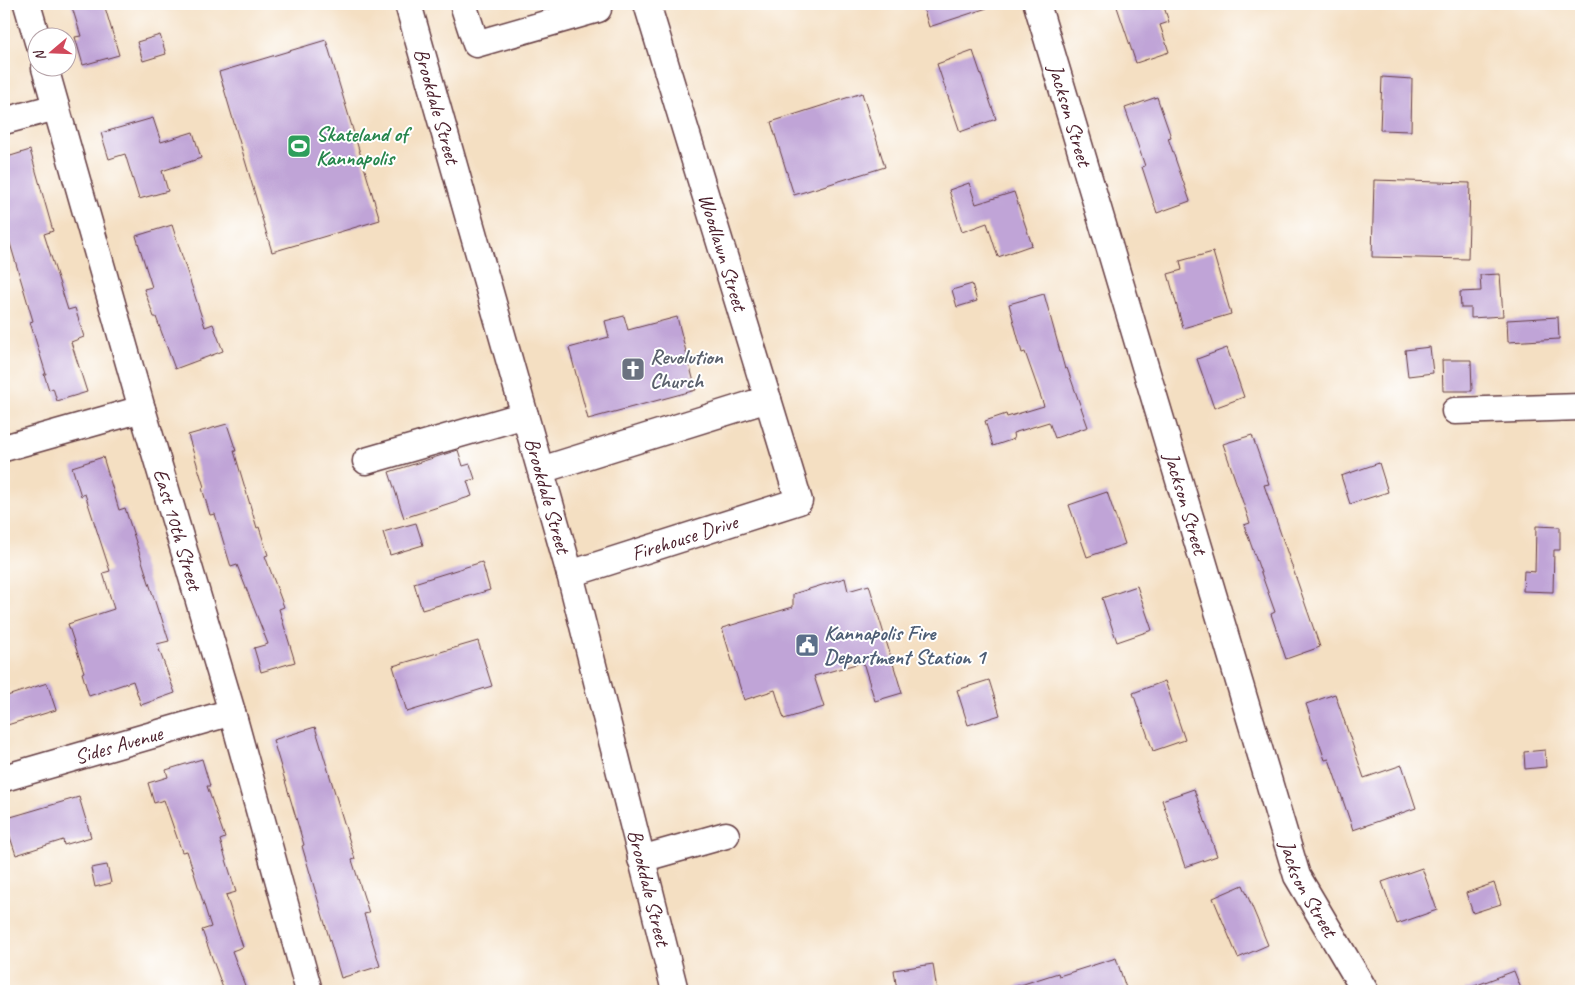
<svg xmlns="http://www.w3.org/2000/svg" width="1585" height="995" viewBox="0 0 1585 995" font-family="Caveat,sans-serif">
	<style>
		.building { fill: #c0a4d7 }
		.lines { fill: none; stroke-linecap: round; stroke-linejoin: round }
		.minor-casing { stroke: #643c42; stroke-width: 29 }
		.minor { stroke: #fff; stroke-width: 26 }
		.labels { text-anchor: middle; dominant-baseline: central; stroke-width: 4; stroke-linejoin: round; paint-order: stroke }
		.street-label { font-size: 21px; fill: #4a1f2b; stroke: #fff }
		.leisure-label { font-size: 21px; font-weight: bold; fill: #27864d; stroke: #fff; text-anchor: start }
		.worship-label { font-size: 21px; font-weight: bold; fill: #5b616d; stroke: #fff; text-anchor: start }
		.service-label { font-size: 21px; font-weight: bold; fill: #4e5e75; stroke: #fff; text-anchor: start }
	</style>
	<rect width="100%" height="100%" fill="#fff"/>
	<filter id="ink" filterUnits="userSpaceOnUse"><feTurbulence type="fractalNoise" baseFrequency=".02" numOctaves="2"/><feDisplacementMap in="SourceGraphic" scale="10" xChannelSelector="R" yChannelSelector="G"/><feConvolveMatrix kernelMatrix="1 2 1 2 8 2 1 2 1" color-interpolation-filters="sRGB"/></filter>
	<filter id="wash" filterUnits="userSpaceOnUse"><feTurbulence type="fractalNoise" baseFrequency=".0096" numOctaves="4" result="noise"/><feDisplacementMap in="SourceGraphic" scale="20" xChannelSelector="R" yChannelSelector="G"/><feGaussianBlur stdDeviation="1.12" result="paint"/><feColorMatrix in="noise" values="0 0 0 0 0 0 0 0 0 0 0 0 0 0 0 0 0 1.4 0 .05"/><feComposite in="paint" operator="in"/></filter>
	<g filter="url(#wash)">
		<rect width="100%" height="100%" fill="#f4dfc2"/>
		<g id="blocks">
			<path class="building" d="M71,4H104L119,55L83,65L75,37L81,36Z
				M922,4H989L990,7L929,27Z
				M1116,4H1163L1169,22L1160,25L1169,52L1136,63Z
				M160,35L166,54L143,61L137,42Z
				M326,40L380,220L272,252L219,72Z
				M973,51L996,119L960,132L937,64Z
				M1382,77L1412,79L1411,131L1380,130Z
				M862,93L885,167L794,195L771,122Z
				M1157,97L1171,137L1168,138L1190,201L1157,213L1142,167L1145,166L1125,108Z
				M153,118L161,142L193,132L201,158L162,171L168,191L139,199L125,154L109,159L101,133Z
				M30,150L53,231L44,234L68,310L75,308L84,337L71,342L87,392L57,401L53,388L49,390L44,374H46L30,322L33,321L4,223V158Z
				M1374,180L1470,183L1468,259L1372,257Z
				M969,183L976,204L1014,192L1032,245L998,257L987,223L962,232L949,190Z
				M172,225L205,327L213,324L223,351L175,369L156,317H154L144,289L152,287L136,236Z
				M1213,252L1231,314L1183,328L1168,274L1182,270L1180,261Z
				M1500,274L1503,316L1471,318V308H1461L1460,292L1481,291L1480,275Z
				M972,284L977,301L957,307L952,290Z
				M1044,294L1065,369L1067,368L1088,427L1055,438L1049,422L1013,433L1014,439L993,446L985,421L1006,414L1007,417L1044,406L1025,352L1022,353L1009,304Z
				M624,316L628,330L677,317L696,390L588,419L569,348L609,337L605,321Z
				M1558,317L1559,339L1508,342L1507,320Z
				M1430,347L1433,373L1408,376L1405,350Z
				M1227,348L1244,397L1214,408L1197,359Z
				M1442,360H1471L1472,391H1443Z
				M227,424L236,451H234L257,528L259,527L268,555L265,556L284,607L279,609L295,662L261,672L254,648L268,644L237,565L231,567L215,514L210,515L202,488L204,487L188,435Z
				M1252,435L1269,484L1264,485L1320,647L1286,659L1271,614L1275,612L1244,525L1250,523L1223,444Z
				M458,450L463,466L470,464L475,479L467,481L472,496L404,518L389,472Z
				M103,457L119,510L125,508L159,614L160,613L169,641L157,644L175,693L141,705L133,681L89,696L82,673L84,672L68,624L114,609L103,573L110,571L85,494L81,496L72,467Z
				M1379,463L1388,492L1350,504L1341,476Z
				M1107,492L1125,544L1087,557L1069,505Z
				M416,523L423,545L390,555L383,532Z
				M1536,526L1560,527V550H1554L1553,592L1523,591L1524,571L1535,572Z
				M482,562L490,590L422,610L414,583Z
				M845,578L848,591L869,585L902,693L875,701L863,662L814,676L824,707L784,719L775,690L744,700L722,628L793,607V594Z
				M1137,586L1152,630L1117,642L1102,598Z
				M478,641L492,686L407,712L393,666Z
				M989,680L1000,715L968,725L957,690Z
				M1165,681L1185,740L1153,751L1133,693Z
				M47,683L56,710L4,726V697Z
				M1335,694L1364,778L1402,765L1416,808L1353,830L1329,759L1325,760L1306,704Z
				M315,727L355,859L352,860L369,913L364,914L380,966L341,978L302,846L304,845L273,740Z
				M1545,750L1546,767L1525,769L1524,752Z
				M202,759L210,786H207L225,838L220,840L236,892L226,895L243,947L232,951L247,991H224L202,930L211,927L187,851L182,852L164,800L154,803L148,783L168,777L166,770Z
				M1194,789L1217,856L1185,867L1162,800Z
				M79,797L91,837L64,845L63,840L16,855L4,819Z
				M107,865L111,883L95,887L91,868Z
				M1422,868L1437,910L1397,924L1382,882Z
				M1494,883L1501,904L1473,913L1466,893Z
				M1243,885L1268,945L1238,958L1213,898Z
				M1116,958L1127,991H1012L1011,988L1058,973L1059,976Z
				M933,964L937,991H897L894,970Z
				M1514,971L1522,991H1464V990Z"/>
		</g>
	</g>
	<g filter="url(#ink)">
		<use href="#blocks" fill-opacity="0" stroke="#643c42" stroke-width="1"/>
		<g class="lines">
			<g class="minor-casing">
				<g id="minor">
					<path d="M27,4L38,42"/>
					<path id="s1" d="M408,4L570,574L675,991"/>
					<path d="M463,4L476,44L598,9L597,4"/>
					<path id="s2" d="M1037,4L1297,876L1365,991"/>
					<path id="s3" d="M45,68L142,409L232,712L309,991"/>
					<path d="M4,121L56,107"/>
					<path d="M1455,411L1581,407"/>
					<path d="M4,448L142,409"/>
					<path d="M366,461L525,415"/>
					<path d="M541,470L768,399"/>
					<path id="s4" d="M570,574L799,501L647,4"/>
					<path id="s5" d="M4,778L232,712"/>
					<path d="M641,859L726,835"/>
				</g>
			</g>
			<use href="#minor" class="minor"/>
		</g>
	</g>
	<defs>
		<g id="stadium-square" transform="scale(1.25)"><rect x="-9" y="-9" width="18" height="18" rx="4" fill="#2e9e5b" stroke="#fff"/><path d="M0-5a6.5 5 0 1 0 0 10a6.5 5 0 1 0 0-10ZM-3.5-1.8h7v3.6h-7Z" fill="#fff"/></g>
		<g id="church-square" transform="scale(1.25)"><rect x="-9" y="-9" width="18" height="18" rx="4" fill="#6b7280" stroke="#fff"/><path d="M-1.2-6h2.4v3.5h3.3v2.4h-3.3V6h-2.4V-.1h-3.3v-2.4h3.3Z" fill="#fff"/></g>
		<g id="civic-square" transform="scale(1.25)"><rect x="-9" y="-9" width="18" height="18" rx="4" fill="#5c6f8a" stroke="#fff"/><path d="M-.6-6.5H3V-4.5H.6V-3L4-1V1h2V6H-6V1h2V-1L-.6-3ZM-1.2 2.5V6h2.4V2.5Z" fill="#fff"/></g>
	</defs>
	<g fill-rule="evenodd">
		<use href="#stadium-square" x="299" y="146"/>
		<use href="#church-square" x="633" y="369"/>
		<use href="#civic-square" x="807" y="645"/>
	</g>
	<g class="labels">
		<g class="street-label">
			<text stroke="none"><textPath href="#s1" startOffset="106">Brookdale Street</textPath></text>
			<text stroke="none"><textPath href="#s2" startOffset="116">Jackson Street</textPath></text>
			<text transform="translate(723 252) rotate(73)">Woodlawn Street</text>
			<text stroke="none"><textPath href="#s1" startOffset="511">Brookdale Street</textPath></text>
			<text stroke="none"><textPath href="#s2" startOffset="521">Jackson Street</textPath></text>
			<text stroke="none"><textPath href="#s3" startOffset="480">East 10th Street</textPath></text>
			<text stroke="none"><textPath href="#s4" startOffset="120">Firehouse Drive</textPath></text>
			<text stroke="none"><textPath href="#s5" startOffset="119">Sides Avenue</textPath></text>
			<text stroke="none"><textPath href="#s1" startOffset="916">Brookdale Street</textPath></text>
			<text stroke="none"><textPath href="#s2" startOffset="926">Jackson Street</textPath></text>
		</g>
		<g class="leisure-label">
			<text x="316" y="134">Skateland of<tspan x="316" dy="24">Kannapolis</tspan></text>
		</g>
		<g class="worship-label">
			<text x="650" y="357">Revolution<tspan x="650" dy="24">Church</tspan></text>
		</g>
		<g class="service-label">
			<text x="824" y="633">Kannapolis Fire<tspan x="824" dy="24">Department Station 1</tspan></text>
		</g>
	</g>
	<rect width="1585" height="995" fill="none" stroke="#fff" stroke-width="20"/>
	<g transform="translate(52 52) rotate(251)"><circle r="24" fill="#ffffff" stroke="#b7a5aa"/>
	<path d="M0-4L9 19L0 12L-9 19Z" fill="#d1495b"/>
	<text y="-8" font-size="14" font-weight="bold" text-anchor="middle" fill="#4a1f2b">N</text>
	</g>
</svg>
